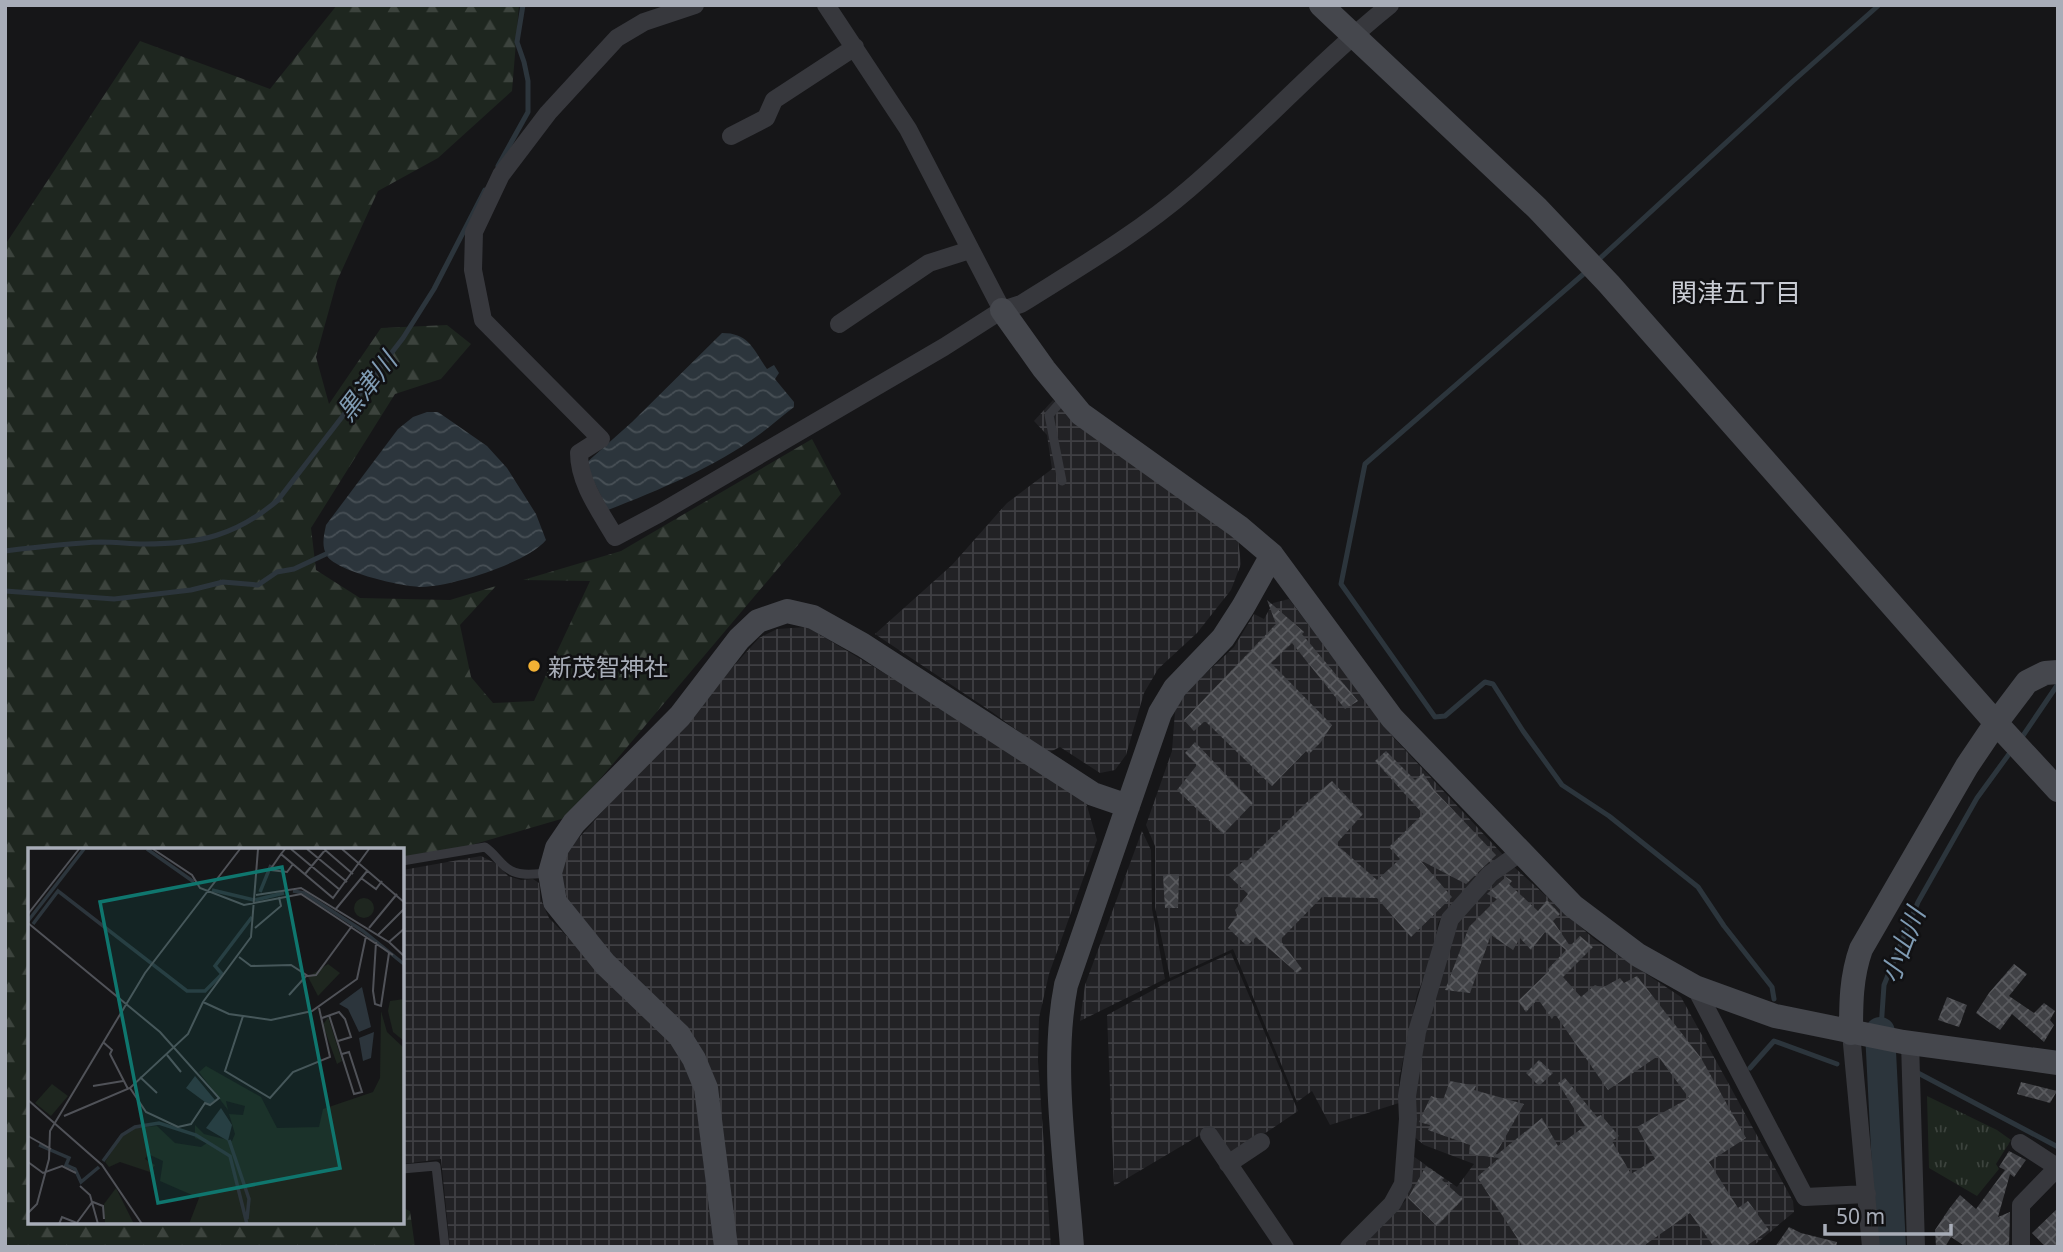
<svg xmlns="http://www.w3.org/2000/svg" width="2063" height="1252" viewBox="0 0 2063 1252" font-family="'Noto Sans','Noto Sans JP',sans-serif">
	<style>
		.industrial { fill: url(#industrial-grid) }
		.forest { fill: url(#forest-firs) }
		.park { fill: url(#park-tufts) }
		.water { fill: url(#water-waves) }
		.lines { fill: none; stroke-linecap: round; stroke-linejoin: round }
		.stream { stroke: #2c353c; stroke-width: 5 }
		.river { stroke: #2c353c; stroke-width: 30 }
		.building { fill: url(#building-cross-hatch) }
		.lane { stroke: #37383d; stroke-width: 9 }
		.street { stroke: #37383d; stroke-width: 18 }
		.secondary { stroke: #45474d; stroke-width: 24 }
		.poi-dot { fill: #f2b134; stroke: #111113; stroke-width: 2.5 }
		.labels { text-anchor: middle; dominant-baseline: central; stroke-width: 5; stroke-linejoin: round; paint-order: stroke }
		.poi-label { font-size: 24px; fill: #a8adb8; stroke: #111113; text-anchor: start }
		.neighbourhood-label { font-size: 26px; fill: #c9ccd4; stroke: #111113 }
		.water-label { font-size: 26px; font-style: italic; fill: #7f9bb3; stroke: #111113 }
		.inset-river { fill: none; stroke: #2c353c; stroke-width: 3.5 }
		.inset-road { fill: none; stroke: #505258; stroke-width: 2 }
		.view { fill: #0f766e; fill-opacity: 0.15; stroke: #0f766e; stroke-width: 3.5 }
		.inset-edge { fill: none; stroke: #a8adb8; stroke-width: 3.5 }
	</style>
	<defs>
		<pattern id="industrial-grid" width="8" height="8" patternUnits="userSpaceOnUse" patternTransform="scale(1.75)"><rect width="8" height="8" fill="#222225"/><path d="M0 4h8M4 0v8" fill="none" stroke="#3f3f43"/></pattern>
		<pattern id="forest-firs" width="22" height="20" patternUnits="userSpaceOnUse" patternTransform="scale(1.75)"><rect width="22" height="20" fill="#1e261f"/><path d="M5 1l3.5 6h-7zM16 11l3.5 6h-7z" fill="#3c433d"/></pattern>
		<pattern id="park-tufts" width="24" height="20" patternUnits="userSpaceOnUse" patternTransform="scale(1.75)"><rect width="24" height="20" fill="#1e261f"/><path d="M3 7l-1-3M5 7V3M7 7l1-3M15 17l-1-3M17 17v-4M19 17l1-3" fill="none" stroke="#3c433d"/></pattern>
		<pattern id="water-waves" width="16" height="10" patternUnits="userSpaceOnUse" patternTransform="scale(1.75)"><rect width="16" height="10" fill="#2c353c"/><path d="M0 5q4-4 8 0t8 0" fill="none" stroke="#485056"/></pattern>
		<pattern id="building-cross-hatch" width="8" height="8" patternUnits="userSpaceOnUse" patternTransform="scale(1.75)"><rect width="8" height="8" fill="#404145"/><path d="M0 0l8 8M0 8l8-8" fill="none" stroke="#595a5e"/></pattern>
	</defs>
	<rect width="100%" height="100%" fill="#161618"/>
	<path class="industrial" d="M1053,400L1079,426L1238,539L1241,564L1231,590L1197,633L1158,669L1144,693L1126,755L1115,770L1100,773L1060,747L1048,753L992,712L875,634L952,565L1007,503L1052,469L1047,435L1034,421Z
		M1289,599L1393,737L1506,858L1446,910L1438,923L1434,951L1417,995L1399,1079V1103L1330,1125L1312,1091L1297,1102L1233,949L1170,978L1155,907V846L1146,825L1172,751L1175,711L1184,694L1234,647L1254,614L1264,619L1273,603Z
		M807,627L1008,747L1085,799L1097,840L1049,974L1039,1018L1038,1061L1051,1247H734L715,1079L569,905L561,878L568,850L759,638L777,629Z
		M1142,831L1151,850L1152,909L1165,979L1080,1021L1085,985Z
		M481,856L497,864L508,876L521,880L533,879L539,883L541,900L549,918L670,1041L694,1083L714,1247H450L441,1159L403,1164V870Z
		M1514,867L1594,939L1681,997L1793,1201L1794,1212L1752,1247H1360L1406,1200L1402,1195L1413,1156L1457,1187L1474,1164L1424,1145L1412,1135L1413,1086L1432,1005L1456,925L1484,890Z
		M1231,953L1298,1111L1230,1157L1212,1128L1114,1186L1107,1015L1168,982Z"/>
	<path class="forest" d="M337,5H519L512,91L438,158L378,191L337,281L316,357L329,404L381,328L447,325L471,344L441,379L395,394L311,528L316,570L360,598L450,600L496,586L460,625L471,677L493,703L534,701L590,581L523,580L621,551L812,439L841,494L568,817L403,865L402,850H30V1222H402L403,1208L410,1211L415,1247H5V245L140,41L270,89Z"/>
	<path class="park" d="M1927,1096L1997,1130L2011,1140L1996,1164L1999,1169L1977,1196L1929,1168Z"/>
	<path class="water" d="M722,333C749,333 753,349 767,369L774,365L779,373L775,379L794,402V407C782,416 771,426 760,434C715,467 659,490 608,510L585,464L632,422Z
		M427,412H438L487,446L507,468L536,514L546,540C527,563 453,586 422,587C403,587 338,572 327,556C321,546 324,535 326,525L398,429L413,417Z"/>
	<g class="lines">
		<path class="stream" d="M498,166L528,112V81L524,62L517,42L523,5
			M1596,262L1792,82L1879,5
			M1587,271L1365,464L1341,584L1435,717L1445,716L1485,682L1493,684L1523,731L1562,785L1609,816L1698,887L1724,926L1772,987L1774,999
			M5,551C37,547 69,543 101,542C116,542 130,544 144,544C199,544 236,536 278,500L403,338L434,289L485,190
			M5,591L114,599L191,590L223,582L258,585L277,572L294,569L326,554
			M2020,740L2058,684
			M1881,1029L1884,985L1918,902L1977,798L2012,750
			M1750,1068L1774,1041L1837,1064
			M1918,1073L2058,1147"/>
		<path class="river" d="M1880,1032L1891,1247"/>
	</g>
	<path class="building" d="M1267,600L1304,632L1302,634L1358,701L1345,709L1292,643L1271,663L1332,725L1321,742L1309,754L1306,751L1272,786L1205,721L1194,731L1184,720L1276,624Z
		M1195,742L1253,803L1223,834L1177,790L1197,765L1185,753Z
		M1386,751L1415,780L1423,773L1434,790L1496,855L1466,884L1420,860L1452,897L1411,937L1377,898L1322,897L1280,940L1302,969L1297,973L1256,937L1247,946L1228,928L1237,915L1235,910L1248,894L1228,875L1245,860L1246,862L1306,803L1332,781L1363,814L1336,844L1377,880L1400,859L1389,847L1423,814L1375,761Z
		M1179,874L1178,908H1165L1163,875Z
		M1506,877L1512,881L1509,884L1538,911L1547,900L1560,914L1553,921L1570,946L1580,936L1593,947L1563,977L1581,997L1595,985L1602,988L1620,978L1624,983L1637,976L1701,1058L1746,1138L1709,1162L1738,1208L1748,1201L1769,1230L1745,1247H1714L1690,1213L1642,1247H1523L1477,1177L1499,1158L1469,1154L1470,1145L1428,1130L1430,1125L1419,1122L1431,1096L1443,1100L1450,1081L1476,1086L1474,1090L1524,1104L1494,1157L1542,1118L1558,1146L1585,1126L1558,1083L1565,1078L1597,1117L1601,1115L1619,1136L1612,1141L1631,1174L1655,1159L1637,1127L1689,1098L1658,1056L1608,1090L1555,1014L1552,1019L1538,999L1526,1012L1518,1001L1549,971L1548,969L1566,950L1545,932L1531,950L1520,938L1513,950L1491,935L1470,993L1445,990L1469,927L1497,899L1487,894Z
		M2014,964L2027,974L2009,996L2034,1013L2044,1003L2055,1011L2050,1020L2054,1025L2044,1042L2012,1014L2000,1030L1976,1013L1989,993Z
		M1947,997L1967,1005L1959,1027L1938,1020Z
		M1539,1060L1553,1073L1539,1086L1526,1073Z
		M2021,1082L2057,1091L2050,1103L2017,1094Z
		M2009,1151L2026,1160L2014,1177L2010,1174L1998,1217L2010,1212L2009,1247H1966L1951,1237L1945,1247H1936L1935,1230L1949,1209L1960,1195L1976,1209L2005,1170L1999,1167Z
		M1426,1166L1444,1178L1442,1180L1463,1199L1437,1226L1408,1198Z
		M2058,1208V1247H2046L2032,1233Z
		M1789,1227L1801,1233L1837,1242L1836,1247H1775Z"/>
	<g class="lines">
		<path class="lane" d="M1062,481L1049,415L1065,397
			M402,861L485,847C494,853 499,862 507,868C519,877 534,874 548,873
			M402,1169L436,1166L445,1247"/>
		<path class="street" d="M695,5L644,22L617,38L548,113L501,175L474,232L473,270L483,320L601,439L579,453C579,483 600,511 615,537L660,513L944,347L1002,310L1021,304C1078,268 1137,234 1189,189C1258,130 1319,62 1390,5
			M826,5L908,129L1002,310
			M731,136L766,118L774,100L855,47
			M839,324L929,263L970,250
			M1695,987L1805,1197L1867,1194
			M1851,1033L1871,1247
			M1910,1042L1916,1247
			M1209,1135L1285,1247
			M2020,1143L2057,1167
			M1228,1164L1261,1142
			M1349,1247L1392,1204L1403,1184L1408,1119L1407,1096L1417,1032L1450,919L1490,874L1521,852
			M2021,1247V1205L2058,1167"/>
		<path class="secondary" d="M1321,5L1537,208L1609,284L1996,723L2058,790
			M1002,310L1044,369L1081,414L1239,527L1272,555L1392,718L1573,906L1638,955L1695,987L1775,1016L1903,1042L2058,1063
			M1851,1033C1851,1004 1851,977 1861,949L1967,766L1996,723L2027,682L2045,673L2058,672
			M726,1247L706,1088L694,1059L679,1035L605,964L555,902L550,873L557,848L574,823L680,716L739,639L758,621L787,611L813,617L863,645L1093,794L1128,806
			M1072,1247C1066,1163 1050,1066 1066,985L1160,713L1175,688L1223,638L1243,607L1272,555"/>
	</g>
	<circle class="poi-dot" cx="534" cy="666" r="7"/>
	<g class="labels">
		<g class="poi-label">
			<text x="548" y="666">新茂智神社</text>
		</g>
		<g class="neighbourhood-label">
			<text x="1736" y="292">関津五丁目</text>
		</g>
		<g class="water-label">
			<text transform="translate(366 386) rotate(-52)">黒津川</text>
			<text transform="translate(1902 945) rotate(-69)">小山川</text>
		</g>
	</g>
	<g transform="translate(28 848)">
		<rect width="376" height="376" fill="#161618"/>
		<path d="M326 60a10 10 0 1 1 20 0a10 10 0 1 1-20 0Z" fill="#1e261f"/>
		<path d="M376,151V193L365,184L360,163L362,153ZM353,163L359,184L376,200V376H161L171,350L132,333L135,313L120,306L117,311L127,317L122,324L92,314L81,319L77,314L93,289L107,280L129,278L147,295L173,299L179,295L167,290V277L176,286L204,293L207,286L201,266L215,267L217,258L198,253L200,262L171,224L178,218L233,249L249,280L291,279L295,261L345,244L352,230ZM88,340L106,376H77L76,356Z" fill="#1e261f"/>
		<path d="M300,116L312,125L290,148L280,129Z" fill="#1e261f"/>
		<path d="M300,169L314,213L309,216L295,177ZM24,236L40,248L23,268L7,255Z" fill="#1e261f"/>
		<path d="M334,139L343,179L331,184L320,161L311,156ZM346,184L343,210L335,213L331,190ZM167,228L187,252L181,257L158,240ZM193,260L204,277L200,293L178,280Z" fill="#2c353c"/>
		<path class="inset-river" d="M119,1L166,34M184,42L226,52M265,43L276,45L335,83L377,117M232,44L243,17M227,52L256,45M0,73L56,1M5,76L30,43L159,143H177L194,126L187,118L224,69M201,292L221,351L219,371M11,297L41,310L38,317L47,321L53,334L71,319M75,313L94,287L107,279L131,275L168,287L202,308L219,376"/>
		<path class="inset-road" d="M125,1L164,27L172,40L216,57L273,46L365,107M257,1L253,6L305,50L341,1M263,1L312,42M279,1L319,34M296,1L325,26M314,1L377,55M253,6L242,22L259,24L265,16M277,26L298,1M333,30L348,41L354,33M228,47L273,40L361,94L377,80M307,62L340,22M0,66L51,1M0,75L132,184L191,250L182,257L177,255L163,276L150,279L118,264L102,240M227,80L253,58L251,49M341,80L369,46M350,87L377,60M348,94L345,143L347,156L353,158L361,105M361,94L377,109M211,109L223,118L263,117L280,128L288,127L324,78M261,147L279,127M175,154L201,166L243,172L284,163L329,131L338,88M301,167L326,246L334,244L321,204L314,206M215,168L197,223L242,250L265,224L302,209L291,160M294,170L311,164L317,171L323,189L310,193M75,194L84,202L82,206L100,241M139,207L153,224M112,229L129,245M65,238L95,233M0,252L74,317L114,376M36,268L102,240L160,186L175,154L223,89L230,1M0,288L23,301M0,314L15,325L34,318L48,325M52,338L62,347L70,376M65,354L75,358L76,371M0,365L9,356L21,311L22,283L117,125L212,1M31,376L34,369L49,375M48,376L65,353"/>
		<path class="view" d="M254,19L312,320L130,355L72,54Z"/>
		<rect width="376" height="376" class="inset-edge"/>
	</g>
	<rect width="2063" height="1252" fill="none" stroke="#a8adb8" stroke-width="14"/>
	<path d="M1825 1224v10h126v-10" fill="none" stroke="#a8adb8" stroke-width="3.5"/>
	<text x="1836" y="1224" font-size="21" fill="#a8adb8" stroke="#111113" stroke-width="5" paint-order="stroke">50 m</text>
</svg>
